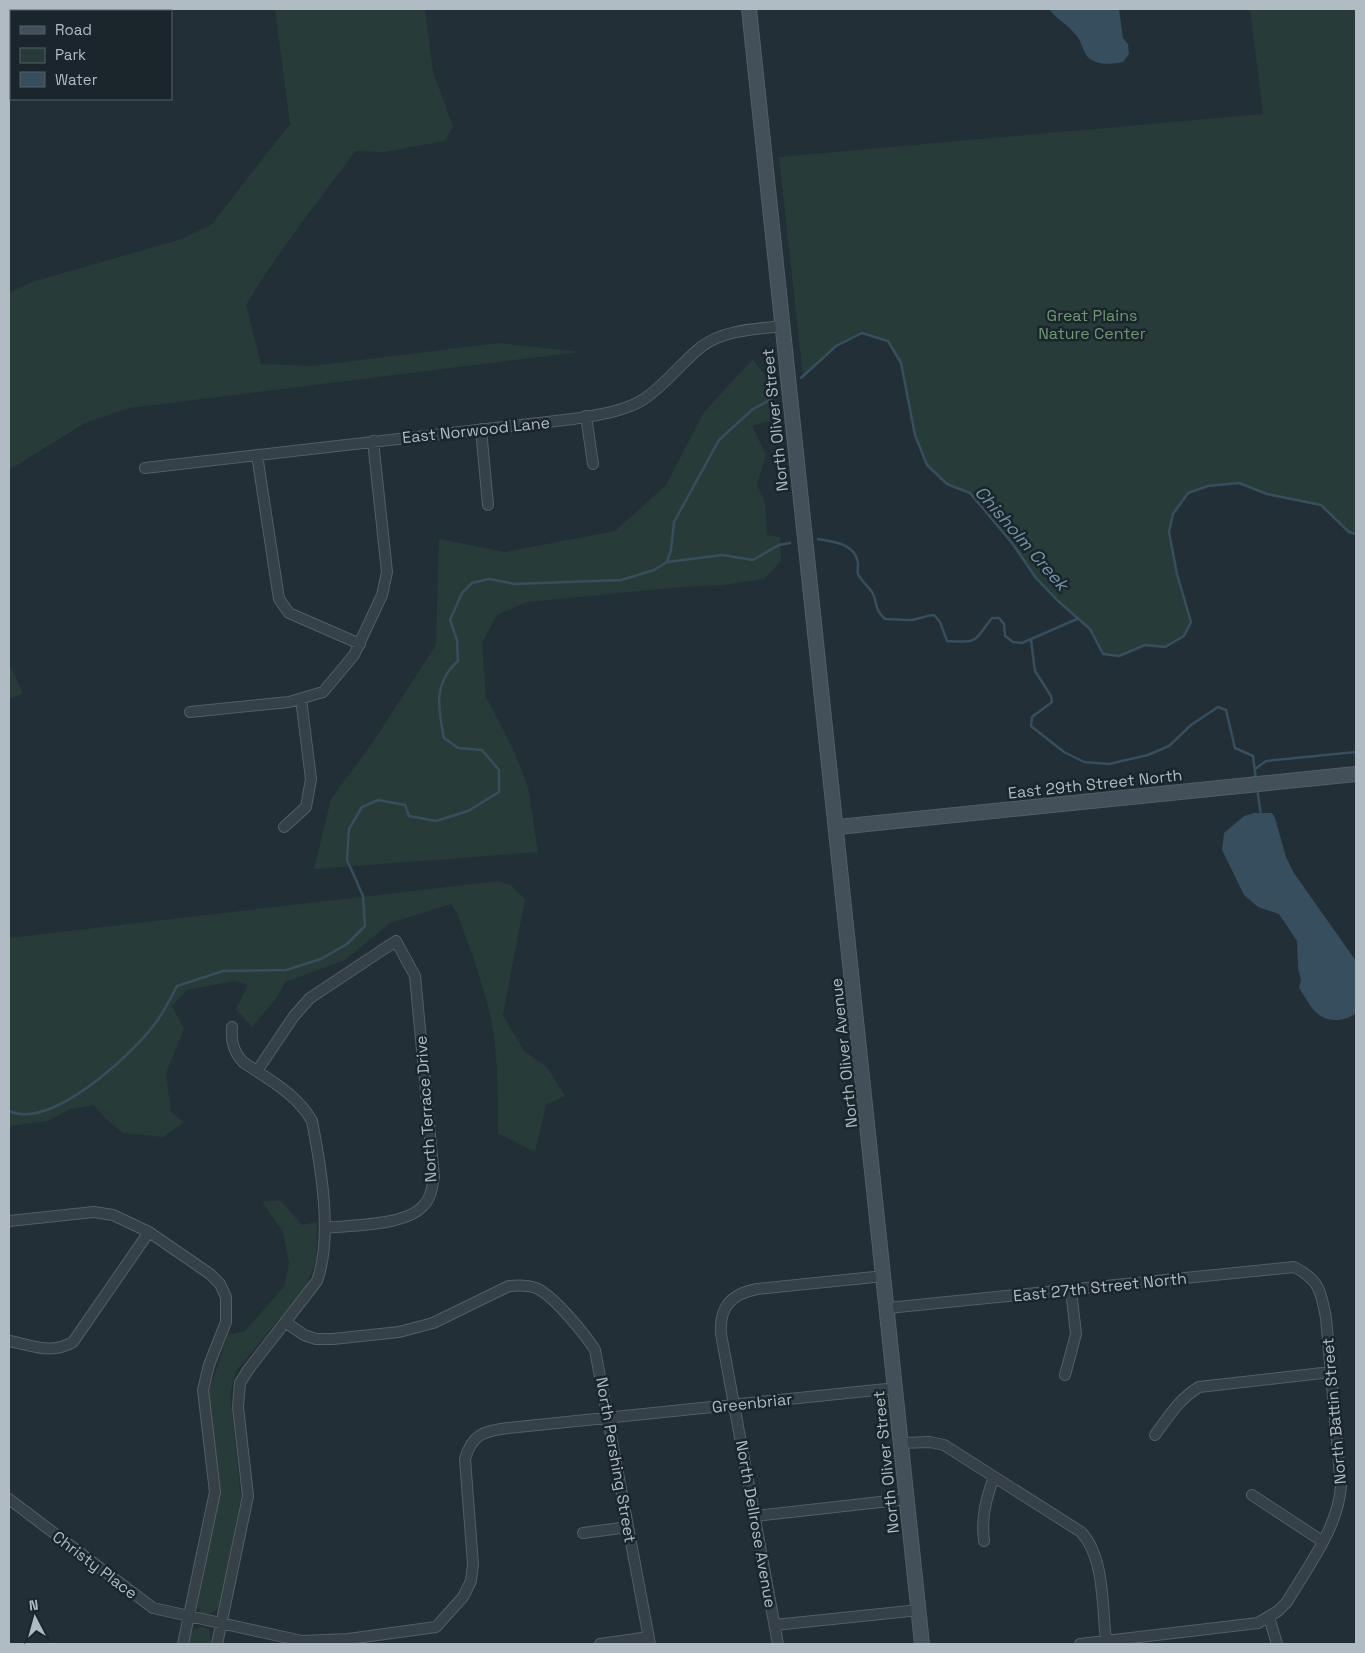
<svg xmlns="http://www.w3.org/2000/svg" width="1365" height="1653" viewBox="0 0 1365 1653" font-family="'Space Grotesk',sans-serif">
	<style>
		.green { fill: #273c38 }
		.water { fill: #364e5d }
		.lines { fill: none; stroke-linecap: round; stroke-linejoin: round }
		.stream { stroke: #364e5d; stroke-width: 2.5 }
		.street-casing { stroke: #535e65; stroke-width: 12 }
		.secondary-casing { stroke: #535e65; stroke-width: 16 }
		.street { stroke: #354047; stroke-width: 10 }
		.secondary { stroke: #43505a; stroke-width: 14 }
		.labels { text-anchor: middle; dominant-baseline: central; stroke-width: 5; stroke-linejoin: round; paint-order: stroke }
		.park-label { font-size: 16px; fill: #709870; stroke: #1a252c }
		.street-label { font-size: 16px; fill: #b0bbc4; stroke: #1a252c }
		.water-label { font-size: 18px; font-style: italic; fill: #7193a6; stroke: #1a252c }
	</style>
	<rect width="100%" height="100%" fill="#222f37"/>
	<path class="green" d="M275,9H425L433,72L453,126L445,141L384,152L355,151C318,202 278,251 246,305L261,364L312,366L499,343L579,352L129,408L85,423L9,470V293L32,282L182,239L211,225L290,124Z
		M1250,9H1356V534L1349,532L1321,505L1267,494L1239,483L1208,486L1188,493L1173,514L1169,532L1177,574L1191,622L1184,636L1165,647L1145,645L1119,656L1103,654L1090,629L1058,601L1036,578L1012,543L970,493L947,484L927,465L915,435L901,363L888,341L862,333L836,346L803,376L779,157L1263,114Z
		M753,359L770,383L775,419L752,426L766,455L757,485L765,503L767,535L780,537L781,561L764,579L723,585L681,587L527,602L497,615L482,643L486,697L513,749L528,787L538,852L314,869L331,799L373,742L436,645L439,539L505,552L615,531L666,485L704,412Z
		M9,663L23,693L9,699Z
		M499,881L512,886L525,899L503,1015L524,1051L547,1067L565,1096L546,1105L535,1152L498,1133C498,1099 498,1064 493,1030C486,990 471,951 457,913L451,904L390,923L345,960L285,982L278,996L252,1027L236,1009L248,985L235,981L187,990L172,1006L184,1029L166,1073L171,1112L184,1122L163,1137L123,1133L105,1118L94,1105L70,1109L48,1121L9,1126V938Z
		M280,1200L302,1225L317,1222L316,1261L305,1288L236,1371L230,1394L241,1497L219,1607C212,1614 209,1615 200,1612L198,1606L219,1493L209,1392L228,1335L245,1331L285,1285L289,1263L283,1232L262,1202Z
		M202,1627L209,1629L211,1644H187L190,1631Z"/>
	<path class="water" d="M1049,9H1119L1123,38L1128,44L1129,54L1123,62C1110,65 1090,66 1084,51C1081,44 1080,39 1075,34C1067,24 1056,19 1049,9Z
		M1254,813H1272L1275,818L1286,857L1294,873L1356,961V1013C1347,1021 1328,1023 1318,1014C1311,1009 1305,996 1299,988L1301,980L1298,968L1297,941L1279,914L1258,907L1244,895L1222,850L1224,833L1244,816Z"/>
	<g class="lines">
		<path class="stream" d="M801,378L836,346L862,333L888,341L901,363L915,435L927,465L947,484L970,493L1012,543L1036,578L1058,601L1090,629L1103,654L1119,656L1145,645L1165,647L1184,636L1191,622L1177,574L1169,532L1173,514L1188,493L1208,486L1239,483L1267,494L1321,505L1349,532L1356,534
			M818,539C834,542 855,543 858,563C858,567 857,570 858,574C862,582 868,586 872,592C879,603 872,607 885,619C894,619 902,620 910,620C918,620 926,615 934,615L940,622L947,641C979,643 973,642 992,618H999L1004,624L1005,636L1013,642L1022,643L1077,619
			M667,562L722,555L753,560L779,545L790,543
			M1031,640L1035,671L1051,696L1052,702L1032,717L1031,726L1064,752L1084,762L1109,764L1148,755L1169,746L1191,725L1218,707L1226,710L1235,748L1253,756L1256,780
			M1255,769L1266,761L1356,752
			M1257,788L1261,815
			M9,1111C51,1130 129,1057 154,1025C163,1014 170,999 177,986L223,971L286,970L321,959L347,944L365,926L363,896L347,860L349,829L362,807L378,800L405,805L409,816L436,821L468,811L499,792V770L482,750L458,748L444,738C438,709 433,683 458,661L457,640L450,620L462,593L472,583L489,579L515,584L621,580L654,570L667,562L671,550L674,522L719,440L753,409L775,397"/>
		<g class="street-casing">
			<path id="street" d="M586,416L593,464
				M481,429L488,505
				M257,455L279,599L289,613L360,644
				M145,468L573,419C596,415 624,412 644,399C665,385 681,363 701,347C723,330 756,329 782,326
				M190,712L289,702L323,692L354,655L382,595L387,572L373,441
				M284,827L306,807L311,779L301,699
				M257,1071L294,1016L310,998L396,941L415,976L434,1177C432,1188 431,1198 423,1206C405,1226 351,1225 325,1228
				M9,1221L94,1212L113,1215L149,1232L210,1274L220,1284L226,1297V1322L209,1365L203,1390L215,1492L183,1644
				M888,1308L1294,1267C1320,1280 1321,1292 1326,1318L1341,1486C1338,1528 1308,1566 1287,1602L1278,1611L1258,1623L1080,1644
				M285,1322L304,1335L316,1339H333L399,1332L433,1323L509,1286C518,1285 528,1285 536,1288C553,1295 585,1334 595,1350L650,1644
				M9,1341C32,1345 51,1355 73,1342L149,1232
				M1065,1375L1076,1334L1071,1290
				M1155,1435C1169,1416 1179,1399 1199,1387L1331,1372
				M901,1443L930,1442L944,1445L1081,1532C1105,1557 1102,1608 1106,1641
				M1252,1495L1322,1541
				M9,1499L153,1608L302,1641L348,1639L436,1627L463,1597L471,1581L473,1564L465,1459C472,1434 484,1431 508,1428L896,1388
				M755,1516L907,1499
				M583,1533L628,1527
				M984,1541C981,1517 986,1499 994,1477
				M1269,1617L1277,1644
				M775,1625L919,1610
				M217,1644L248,1496L238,1407L240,1383L248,1370L317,1281C333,1237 321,1167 312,1121C297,1094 268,1079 243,1062C233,1051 231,1041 232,1027
				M600,1644L649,1637
				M778,1644L721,1334C719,1307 731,1294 757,1289L884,1276"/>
		</g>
		<g class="secondary-casing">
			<path id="secondary" d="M749,9L922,1644
				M838,827L1356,774"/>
		</g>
		<use href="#street" class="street"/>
		<use href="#secondary" class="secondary"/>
	</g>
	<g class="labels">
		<g class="park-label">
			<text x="1092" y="315">Great Plains<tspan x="1092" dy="18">Nature Center</tspan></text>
		</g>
		<g class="street-label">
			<text transform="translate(775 420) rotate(-96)">North Oliver Street</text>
			<text transform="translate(476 430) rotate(-6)">East Norwood Lane</text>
			<text transform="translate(1095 784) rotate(-6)">East 29th Street North</text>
			<text transform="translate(844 1053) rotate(-96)">North Oliver Avenue</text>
			<text transform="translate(426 1109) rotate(-94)">North Terrace Drive</text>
			<text transform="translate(1100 1287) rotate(-6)">East 27th Street North</text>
			<text transform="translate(752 1403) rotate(-6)">Greenbriar</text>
			<text transform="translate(1334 1411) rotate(-95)">North Battin Street</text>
			<text transform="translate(616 1460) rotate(80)">North Pershing Street</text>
			<text transform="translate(886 1462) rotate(-96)">North Oliver Street</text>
			<text transform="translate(756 1524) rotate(80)">North Dellrose Avenue</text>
			<text transform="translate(95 1565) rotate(37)">Christy Place</text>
		</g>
		<g class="water-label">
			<text transform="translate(1022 538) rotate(49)">Chisholm Creek</text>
		</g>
	</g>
	<rect width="1365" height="1653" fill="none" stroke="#b0bbc4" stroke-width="20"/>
	<rect x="10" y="10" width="162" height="90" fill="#1a252c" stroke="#566169"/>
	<rect x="20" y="26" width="25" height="8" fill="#43505a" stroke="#566169"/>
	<text x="55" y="35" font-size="15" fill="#b0bbc4">Road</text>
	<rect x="20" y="48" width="25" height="15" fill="#273c38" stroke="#566169"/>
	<text x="55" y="60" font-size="15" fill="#b0bbc4">Park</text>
	<rect x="20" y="72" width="25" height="15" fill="#364e5d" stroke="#566169"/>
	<text x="55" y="85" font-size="15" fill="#b0bbc4">Water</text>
	<g transform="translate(35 1618) rotate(354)" stroke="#1a252c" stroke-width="4" paint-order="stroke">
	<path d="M0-4L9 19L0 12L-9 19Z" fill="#b0bbc4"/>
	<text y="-8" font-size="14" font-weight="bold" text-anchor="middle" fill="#b0bbc4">N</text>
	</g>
</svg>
